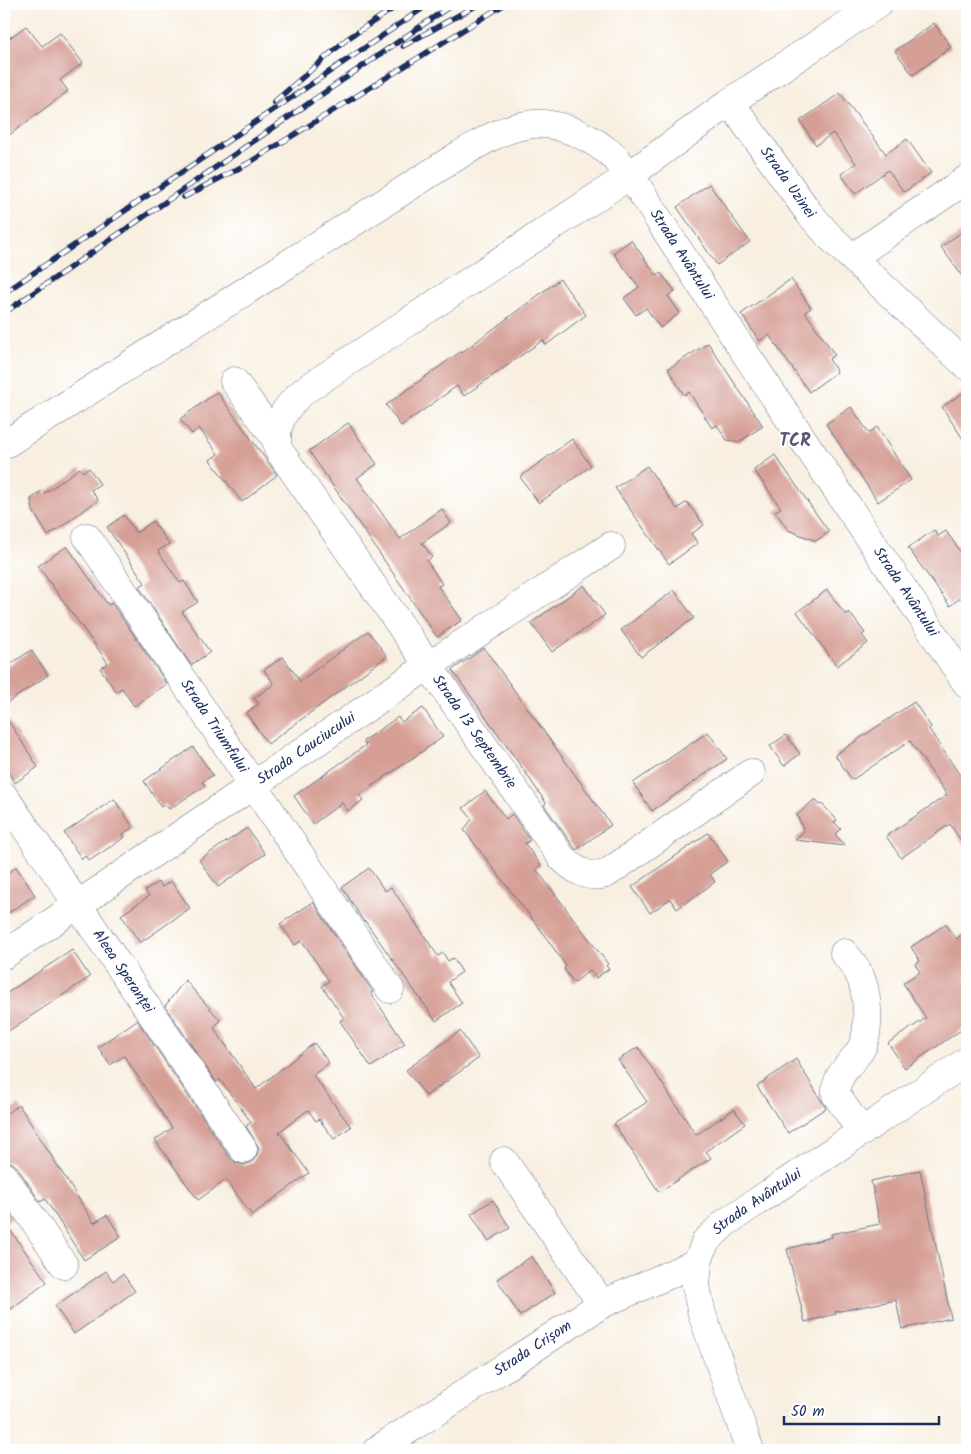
<svg xmlns="http://www.w3.org/2000/svg" width="971" height="1454" viewBox="0 0 971 1454" font-family="Kalam,sans-serif">
	<style>
		.building { fill: #d59f95 }
		.lines { fill: none; stroke-linecap: round; stroke-linejoin: round }
		.minor-casing { stroke: #68728c; stroke-width: 29 }
		.major-casing { stroke: #68728c; stroke-width: 29 }
		.minor { stroke: #fff; stroke-width: 28 }
		.major { stroke: #fff; stroke-width: 28 }
		.rail-casing { stroke: #1b2f5e; stroke-width: 5.5 }
		.rail { stroke: #fff; stroke-width: 4; stroke-dasharray: 11; stroke-linecap: butt }
		.labels { text-anchor: middle; dominant-baseline: central; stroke-width: 4; stroke-linejoin: round; paint-order: stroke }
		.street-label { font-size: 15px; fill: #1b2f5e; stroke: #fff }
		.quarter-label { font-size: 18px; font-weight: bold; fill: #5c5671; stroke: #fff }
	</style>
	<rect width="100%" height="100%" fill="#fff"/>
	<filter id="ink" filterUnits="userSpaceOnUse"><feTurbulence type="fractalNoise" baseFrequency=".02" numOctaves="2"/><feDisplacementMap in="SourceGraphic" scale="10" xChannelSelector="R" yChannelSelector="G"/><feConvolveMatrix kernelMatrix="1 2 1 2 8 2 1 2 1" color-interpolation-filters="sRGB"/></filter>
	<filter id="wash" filterUnits="userSpaceOnUse"><feTurbulence type="fractalNoise" baseFrequency=".0096" numOctaves="4" result="noise"/><feDisplacementMap in="SourceGraphic" scale="20" xChannelSelector="R" yChannelSelector="G"/><feGaussianBlur stdDeviation="1.12" result="paint"/><feColorMatrix in="noise" values="0 0 0 0 0 0 0 0 0 0 0 0 0 0 0 0 0 1.4 0 .05"/><feComposite in="paint" operator="in"/></filter>
	<g filter="url(#wash)">
		<rect width="100%" height="100%" fill="#f8efe0"/>
		<g id="blocks">
			<path class="building" d="M934,23L951,47L913,75L895,51Z
				M26,26L42,46L60,33L83,63L60,80L68,91L4,139V42Z
				M840,93L886,154L907,139L931,173L904,192L888,170L855,194L841,174L856,163L833,133L816,145L800,121Z
				M709,184L750,242L717,265L677,207Z
				M967,228V283L941,247Z
				M631,240L657,276L661,273L675,291L668,296L680,313L660,328L646,308L636,315L624,298L639,287L613,253Z
				M560,279L586,315L546,345L543,340L464,396L457,386L401,426L386,405L460,352L461,353Z
				M791,279L811,308L805,312L835,355L829,359L837,372L809,392L769,335L760,341L741,314Z
				M708,343L763,426L739,442L727,440L717,425L712,428L689,392L684,395L668,369Z
				M967,390V445L942,407Z
				M217,392L277,475L242,502L210,460L218,454L199,428L192,434L180,419Z
				M851,407L869,433L877,427L911,480L878,502L826,424Z
				M348,423L377,464L357,478L400,539L442,509L451,523L422,543L432,557L427,561L442,584L438,586L462,620L437,637L309,451Z
				M572,439L591,466L539,503L520,477Z
				M775,455L829,532L816,541L788,530L775,511L781,508L754,470Z
				M647,466L677,509L687,502L704,525L691,534L698,543L669,564L615,488Z
				M80,468L83,472L89,468L100,484L91,490L98,500L48,536L33,511L31,499L43,490L45,493Z
				M124,515L136,533L153,521L169,544L158,551L180,583L184,581L198,602L182,612L210,652L191,665L139,587L145,583L107,527Z
				M934,530L938,536L946,531L967,561V593L950,606L908,548Z
				M67,546L108,605L112,603L167,684L134,706L122,688L116,692L100,668L108,663L38,566Z
				M584,585L605,615L552,652L531,623Z
				M674,590L694,618L641,657L621,630Z
				M827,590L846,615L849,612L865,633L862,635L868,643L837,666L797,612Z
				M368,631L387,656L268,744L246,713L259,704L254,698L274,684L264,670L283,657L300,681Z
				M484,648L611,825L576,850L544,805L546,803L521,766L452,670Z
				M31,650L48,675L4,705V669Z
				M914,702L931,727L929,729L967,786V850L950,824L901,858L886,836L947,795L910,741L852,780L835,755Z
				M423,708L443,737L359,795L363,800L348,811L342,803L313,824L294,796L366,745L363,741L398,717L402,722Z
				M4,714L38,767L15,783L4,766Z
				M708,732L727,759L652,811L633,783Z
				M786,735L800,754L784,766L770,746Z
				M193,747L213,775L202,782L205,786L169,809L165,804L161,807L144,781Z
				M485,791L506,819L512,814L530,840L525,844L541,865L536,869L608,964L606,966L609,969L596,978L590,970L574,983L564,969L566,966L543,933L464,830L472,819L463,808Z
				M114,799L133,827L123,834L125,837L89,861L85,856L82,859L64,833Z
				M815,799L820,805L822,804L837,820L834,822L841,829L835,834L845,846L795,840L804,831L797,815Z
				M247,828L265,854L218,887L199,860Z
				M708,833L728,861L710,874L715,882L677,909L670,899L650,913L632,887Z
				M16,867L35,895L4,916V876Z
				M369,868L385,891L391,887L438,956L443,953L448,961L453,958L462,972L448,982L462,1003L436,1021L365,921L364,922L342,887Z
				M171,881L190,908L140,943L121,915L149,896L145,891L158,882L162,887Z
				M313,902L373,992L371,993L405,1044L371,1067L340,1021L344,1018L322,986L329,981L302,941L295,945L280,924Z
				M946,924L956,939L967,931V1026L905,1068L888,1043L926,1018L903,983L920,972L915,964L920,961L911,947Z
				M72,950L90,977L4,1034V995Z
				M185,980L220,1020L214,1028L256,1089L314,1043L329,1063L313,1075L351,1127L334,1139L319,1119L316,1121L308,1110L279,1132L309,1173L252,1215L226,1180L198,1200L155,1140L172,1128L124,1056L110,1065L98,1047L137,1020L230,1158L236,1163L244,1165L252,1162L257,1155L259,1148L246,1126L251,1122L220,1080L216,1082L165,1006Z
				M460,1031L479,1058L426,1096L406,1070Z
				M638,1047L696,1135L734,1109L745,1124L706,1151L711,1158L659,1192L614,1124L647,1102L618,1060Z
				M796,1059L826,1108L788,1133L757,1086Z
				M19,1105L94,1223L107,1215L121,1237L84,1260L45,1199L40,1202L17,1167L11,1162L4,1161V1115Z
				M920,1170L951,1318L902,1329L896,1300L835,1312L836,1314L805,1322L787,1249L832,1237L831,1234L880,1224L871,1181Z
				M493,1200L510,1228L488,1241L471,1214Z
				M4,1204L13,1218L5,1223L47,1282L11,1309L4,1299Z
				M532,1256L555,1293L520,1316L497,1279Z
				M106,1271L113,1281L123,1274L135,1291L74,1334L55,1306Z"/>
		</g>
	</g>
	<g filter="url(#ink)">
		<use href="#blocks" fill-opacity="0" stroke="#68728c" stroke-width="1"/>
		<g class="lines">
			<g class="minor-casing">
				<g id="minor">
					<path id="s1" d="M730,102L809,213L830,237L967,366"/>
					<path d="M853,257L967,179"/>
					<path d="M234,381L276,439"/>
					<path id="s2" d="M87,537L390,989"/>
					<path d="M751,773L606,874C587,879 575,870 562,858L278,449C273,423 286,406 305,390L630,175L730,102L878,4"/>
					<path id="s3" d="M4,796L243,1149"/>
					<path d="M844,953C849,959 855,965 858,972C868,990 872,1035 859,1052C850,1065 834,1077 836,1095L862,1132"/>
					<path id="s4" d="M4,955L428,666L611,546"/>
					<path d="M504,1161L602,1304"/>
					<path d="M4,1176L64,1265"/>
					<path id="s5" d="M377,1450L602,1304L698,1262"/>
				</g>
			</g>
			<g class="major-casing">
				<g id="major">
					<path id="s6" d="M4,445L459,155C479,144 498,131 521,126C550,118 583,133 606,150C615,156 623,167 630,175L743,350L967,684"/>
					<path id="s7" d="M750,1450L702,1314L696,1286L698,1262L705,1242L725,1223L967,1061"/>
				</g>
			</g>
			<use href="#minor" class="minor"/>
			<use href="#major" class="major"/>
			<g class="rail-casing">
				<path id="rail" d="M403,46L479,4
					M274,102L347,39L400,4
					M184,197L247,164L505,4
					M4,293L429,4
					M4,313L453,4"/>
			</g>
			<use href="#rail" class="rail"/>
		</g>
	</g>
	<g class="labels">
		<g class="street-label">
			<text stroke="none"><textPath href="#s1" startOffset="99">Strada Uzinei</textPath></text>
			<text stroke="none"><textPath href="#s6" startOffset="829">Strada Avântului</textPath></text>
			<text stroke="none"><textPath href="#s6" startOffset="1234">Strada Avântului</textPath></text>
			<text stroke="none"><textPath href="#s2" startOffset="228">Strada Triumfului</textPath></text>
			<text transform="translate(474 732) rotate(55)">Strada 13 Septembrie</text>
			<text stroke="none"><textPath href="#s4" startOffset="366">Strada Cauciucului</textPath></text>
			<text stroke="none"><textPath href="#s3" startOffset="212">Aleea Speranței</textPath></text>
			<text stroke="none"><textPath href="#s7" startOffset="284">Strada Avântului</textPath></text>
			<text stroke="none"><textPath href="#s5" startOffset="186">Strada Crișom</textPath></text>
		</g>
		<g class="quarter-label">
			<text x="795" y="441">TCR</text>
		</g>
	</g>
	<rect width="971" height="1454" fill="none" stroke="#fff" stroke-width="20"/>
	<path d="M784 1416v8h155v-8" fill="none" stroke="#1b2f5e" stroke-width="2.5"/>
	<text x="791" y="1416" font-size="15" fill="#1b2f5e" stroke="#ffffff" stroke-width="4" paint-order="stroke">50 m</text>
</svg>
